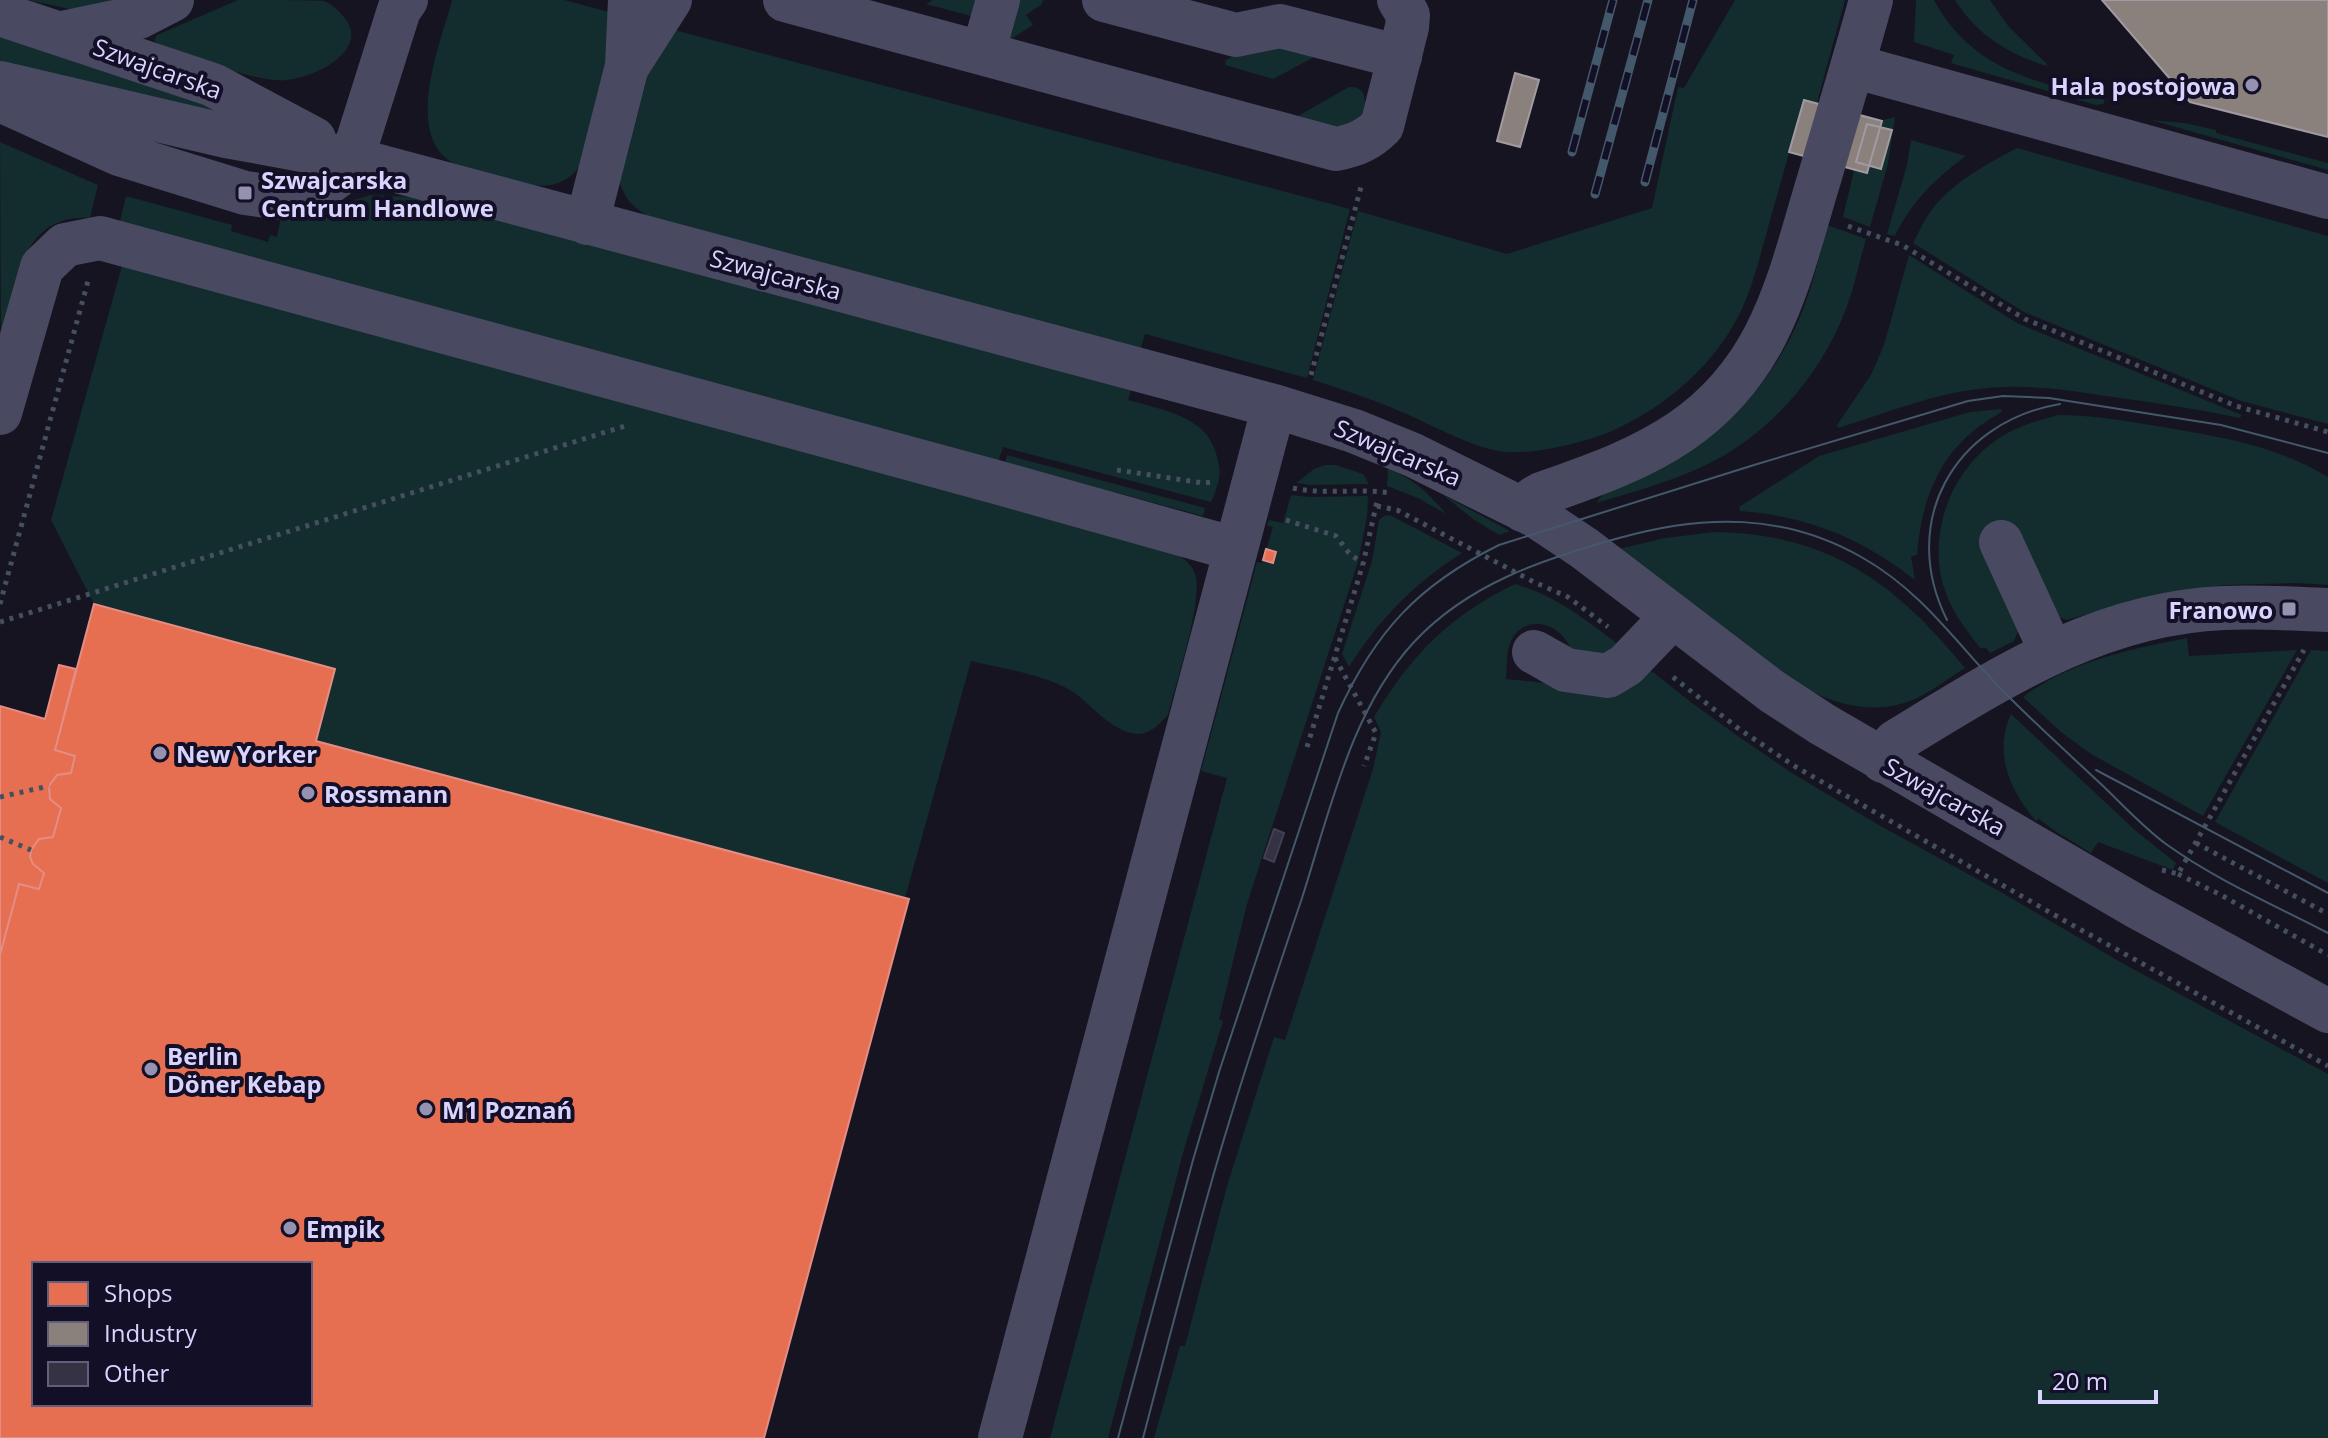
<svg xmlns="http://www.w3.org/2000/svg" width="2328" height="1438" viewBox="0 0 2328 1438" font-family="'Open Sans',sans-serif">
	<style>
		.green { fill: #132c2d }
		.shops { fill: #e76f51; stroke: #e38d85; stroke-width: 2; fill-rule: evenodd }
		.industry { fill: #8a817c; stroke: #a29aa3; stroke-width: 2 }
		.building { fill: #343243; stroke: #433f54; stroke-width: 2 }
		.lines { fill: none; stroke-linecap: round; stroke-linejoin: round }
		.path { stroke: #44505f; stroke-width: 5; stroke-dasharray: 4 6; stroke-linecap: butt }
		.minor { stroke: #4a4962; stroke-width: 44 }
		.tram { stroke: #43596b; stroke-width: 2 }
		.rail-casing { stroke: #43596b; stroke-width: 9 }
		.rail { stroke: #130f26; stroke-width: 6; stroke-dasharray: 18; stroke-linecap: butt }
		.poi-dot { fill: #9591b1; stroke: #130f26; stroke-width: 3 }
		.labels { text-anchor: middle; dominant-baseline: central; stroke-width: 8; stroke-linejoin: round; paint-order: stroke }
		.street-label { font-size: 24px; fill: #d9d4ff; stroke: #130f26 }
		.poi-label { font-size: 24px; font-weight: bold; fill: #d9d4ff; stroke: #130f26; text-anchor: start }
	</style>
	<rect width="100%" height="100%" fill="#161421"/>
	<path class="green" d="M28,0H134L70,9Z
		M238,0C256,0 310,0 324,1C334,5 341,13 347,21C367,53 312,78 287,80C257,84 189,55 157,44L154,40L157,35Z
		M452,0H564L620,15L585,159C563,193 540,188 506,179C490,174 473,170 456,165C401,137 441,43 452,0Z
		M933,0H983L971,16L926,4Z
		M1009,0H1043L1042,4L1026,15L1033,25L1011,39L1006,38Z
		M1735,0H1845L1817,103L1804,100C1793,139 1782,178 1771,217C1762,248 1755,280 1742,309C1716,364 1666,407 1612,431C1582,443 1538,454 1506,452C1477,450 1432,425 1404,413C1375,400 1344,390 1313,380L1358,211L1507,254L1652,208L1678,87L1684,88Z
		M1916,0H1934C1972,70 2034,81 2105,100L2103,104L2096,105L1951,63L1954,55L1914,42Z
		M1955,0H1990L2009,27L2047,64L2046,66C2007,53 1977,35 1955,0Z
		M663,27L1350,209L1307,378L1145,334L1141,348L652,218C632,208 624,198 618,177L647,59Z
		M1273,35L1324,52L1273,79L1225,65L1226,60Z
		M0,37L280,130L0,65Z
		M1349,87C1368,86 1366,103 1362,117L1341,129L1298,116Z
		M1895,117L1888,164L1870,227L1843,217L1856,162L1881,169L1892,131L1867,124Z
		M2151,120L2185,123L2216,130V133L2328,163V170Z
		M1911,140L1966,156C1935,179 1912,201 1895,236L1887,234L1907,165Z
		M0,142L98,185L90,218C20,214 16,285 1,337Z
		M2017,148L2328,236V424L2241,401L2024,312L1913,243C1918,234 1922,224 1928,215C1949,184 1985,165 2017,148Z
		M370,195L411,197L1131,390L1128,400C1161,410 1205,415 1216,453C1218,461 1221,470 1219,478C1218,486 1214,495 1211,502L1003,447L998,462L119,225L126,196L232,225L231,231L268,242L270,235L277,237L281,218L323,210Z
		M1827,225L1866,239C1858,266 1853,295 1841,321C1815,382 1766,436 1706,465C1671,482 1633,492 1596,503L1604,493C1633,479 1671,464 1697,446C1739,417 1776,371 1797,324C1811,293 1819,258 1827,225Z
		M1909,255L2017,323L2242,415L2240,418C2198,409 2156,403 2113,397C2068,390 2025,383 1979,389C1932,394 1884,414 1838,428L1837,425L1871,375L1884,345Z
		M122,266L1169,548C1179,555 1191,562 1195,574C1204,599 1175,686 1168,715C1159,724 1151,734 1138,734C1114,733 1094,708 1076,694C1050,675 1003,669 971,661L905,898L316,741L335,669L94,604L51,520Z
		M2001,409L2002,412C1944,443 1922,492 1917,555L1911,556L1915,580C1862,538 1807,516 1740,511L1739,507L1819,456L1970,412Z
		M2058,415C2096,415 2131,422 2169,428C2226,438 2277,446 2328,477V585L2297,583L2224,585L2154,596L2066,620L2049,613L2021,625L2014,641L1990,653L1986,648H1980C1968,632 1954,615 1947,596C1925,542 1948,474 1995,441C2014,427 2036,421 2058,415Z
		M1007,455L1205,508L1203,516L1005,463Z
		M1325,465H1336L1363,474L1369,484L1311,485L1296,483L1314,469Z
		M1388,468C1413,479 1429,493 1446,514L1418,498L1387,486Z
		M1291,495L1309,497L1368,496L1367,517L1358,562L1247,904L1219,1019L1223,1021L1183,1153L1108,1438H1050L1227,778L1201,771L1257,562L1262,563L1273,527L1267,525L1269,520L1283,523Z
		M1443,495L1510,531L1499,535L1473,519Z
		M1390,515L1462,553C1415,583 1379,619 1349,667L1342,654L1372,561L1379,520L1384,516Z
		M1715,532C1828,534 1895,582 1965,668C1949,678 1934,690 1917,698C1878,716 1838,706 1802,687L1619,549L1665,538Z
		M1515,584C1560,597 1589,623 1626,650L1619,656L1573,652C1569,645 1565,637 1558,632C1543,619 1519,622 1511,641C1506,652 1507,667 1506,679L1605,689L1644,665L1692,703L1742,739L1792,773L1877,824L1999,891L2122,963L2328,1074V1438H1154L1180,1346H1185L1227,1186L1274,1037L1285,1040L1373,769L1381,732L1374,717C1413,653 1448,617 1515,584Z
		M2187,638L2189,656L2297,650L2203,816L2091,754L2061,732L2023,697C2071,661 2130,649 2187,638Z
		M2311,650L2328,651V883L2215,822Z
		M2011,714L2136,831L2176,863L2173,870L2098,842L2091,853L2055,831L2039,819L2036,821C2010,791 1993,753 2011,714Z"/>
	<path class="shops" d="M1266,549L1276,552L1273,563L1263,560Z
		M94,604L335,669L316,741L909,899L764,1438H0V955L19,884L39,889L44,873L33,864L30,857L31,850L39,839L53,837L61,808L50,799L49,786L57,775L71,773L75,756L55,750ZM34,1264H310V1404H34Z
		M59,665L76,669L55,750L75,756L71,773L57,775L49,786L50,799L61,808L53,837L39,839L31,850L30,857L33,864L44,873L39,889L19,884L0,955V706L45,719Z"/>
	<path class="industry" d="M2102,0H2328V137L2190,102Z
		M1515,73L1539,80L1520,147L1497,141Z
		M1804,100L1882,121L1867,173L1789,152Z
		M1867,124L1892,130L1881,169L1856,162Z"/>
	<path class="building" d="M1274,829L1284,833L1274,862L1264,858Z"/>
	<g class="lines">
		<path class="path" d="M1848,226L1902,245L2025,319L2236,406L2328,432
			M1311,375L1362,183
			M1117,470L1203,483L1214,482
			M1293,488C1325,495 1358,488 1390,493
			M1377,506L1397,510L1534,582L1568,597L1608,627
			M1286,520L1336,536L1349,553L1363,564
			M0,604L88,281
			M0,622L625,426
			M1335,658L1376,733L1364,766
			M1673,677L1739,729L1796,767L2065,921L2328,1066
			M1307,747L1363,564L1378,497
			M0,797L49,786
			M0,837L31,850
			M2196,843L2328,914
			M2162,870L2178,874L2304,650
			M2178,874L2221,895L2328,955"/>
		<path class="minor" d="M785,0L1336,149C1356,145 1368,140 1382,126L1407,27L1408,15L1399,0
			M1104,0L1236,35L1280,26L1400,57
			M0,14L213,85L314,139
			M62,33L139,17L172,0
			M983,53L998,0
			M629,64L670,0
			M1853,66L2328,197
			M0,83L226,136L352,159L1274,406L1354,431L1413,455L1536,516L1584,548L1773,692L1822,724L2139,908L2328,1011
			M9,104L119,154L245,193L287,199L313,194L336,177L352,159L399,10L406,0
			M587,223L627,66L630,0
			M0,413L42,267L65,245L100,238L996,482L1235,549
			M1523,510L1534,498L1541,494C1589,477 1637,461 1680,432C1774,368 1789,277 1820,176C1837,117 1855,59 1871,0
			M2001,542L2051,651
			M1534,652L1566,670L1608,676L1626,665L1672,617
			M1883,761L1895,742C1999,679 2098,613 2224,608C2259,606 2294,609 2328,610
			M1000,1438L1274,406"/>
		<path class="tram" d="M1947,620C1898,522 1954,422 2060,404
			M2096,770L2328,893
			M1118,1438L1193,1160L1219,1072L1338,713C1375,632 1418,585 1499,545L1754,465L1968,401L2003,396L2049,398L2221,425L2328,453
			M1143,1438C1167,1347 1190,1256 1216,1166C1242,1076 1272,987 1302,898C1330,811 1351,710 1414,642C1469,583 1544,559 1619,538C1704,514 1785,513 1863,558C1926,594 1960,649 2010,698C2040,728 2071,756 2102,785C2123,805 2143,827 2166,844C2216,880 2274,905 2328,933"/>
		<g class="rail-casing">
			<path id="rail" d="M1572,152L1613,0
				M1645,182L1693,0
				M1595,194L1648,0"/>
		</g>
		<use href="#rail" class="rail"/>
	</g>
	<g class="poi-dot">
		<circle cx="2252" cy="85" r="8"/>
		<rect x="237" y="185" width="16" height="16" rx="4"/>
		<rect x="2281" y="601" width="16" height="16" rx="4"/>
		<circle cx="160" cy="753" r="8"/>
		<circle cx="308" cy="793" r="8"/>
		<circle cx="151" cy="1069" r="8"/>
		<circle cx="426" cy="1109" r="8"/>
		<circle cx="290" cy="1228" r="8"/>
	</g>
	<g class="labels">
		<g class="street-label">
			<text transform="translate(158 68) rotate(20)">Szwajcarska</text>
			<text transform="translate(776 274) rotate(15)">Szwajcarska</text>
			<text transform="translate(1398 452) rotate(23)">Szwajcarska</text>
			<text transform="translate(1945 796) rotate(29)">Szwajcarska</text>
		</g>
		<g class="poi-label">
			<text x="2236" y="85" text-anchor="end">Hala postojowa</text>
			<text x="261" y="179">Szwajcarska<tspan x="261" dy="28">Centrum Handlowe</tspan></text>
			<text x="2273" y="609" text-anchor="end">Franowo</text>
			<text x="176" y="753">New Yorker</text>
			<text x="324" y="793">Rossmann</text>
			<text x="167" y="1055">Berlin<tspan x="167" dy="28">Döner Kebap</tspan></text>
			<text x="442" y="1109">M1 Poznań</text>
			<text x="306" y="1228">Empik</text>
		</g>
	</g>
	<rect x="32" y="1262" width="280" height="144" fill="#130f26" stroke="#625e7d" stroke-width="2"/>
	<rect x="48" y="1282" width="40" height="24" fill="#e76f51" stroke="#625e7d" stroke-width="2"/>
	<text x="104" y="1302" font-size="24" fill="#d9d4ff">Shops</text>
	<rect x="48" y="1322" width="40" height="24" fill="#8a817c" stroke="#625e7d" stroke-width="2"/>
	<text x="104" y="1342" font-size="24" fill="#d9d4ff">Industry</text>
	<rect x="48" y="1362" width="40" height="24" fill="#343243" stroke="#625e7d" stroke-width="2"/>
	<text x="104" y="1382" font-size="24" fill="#d9d4ff">Other</text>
	<path d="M2040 1390v12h116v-12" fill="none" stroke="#d9d4ff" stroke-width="4"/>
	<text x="2052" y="1390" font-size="24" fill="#d9d4ff" stroke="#130f26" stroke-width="6" paint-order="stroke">20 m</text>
</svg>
